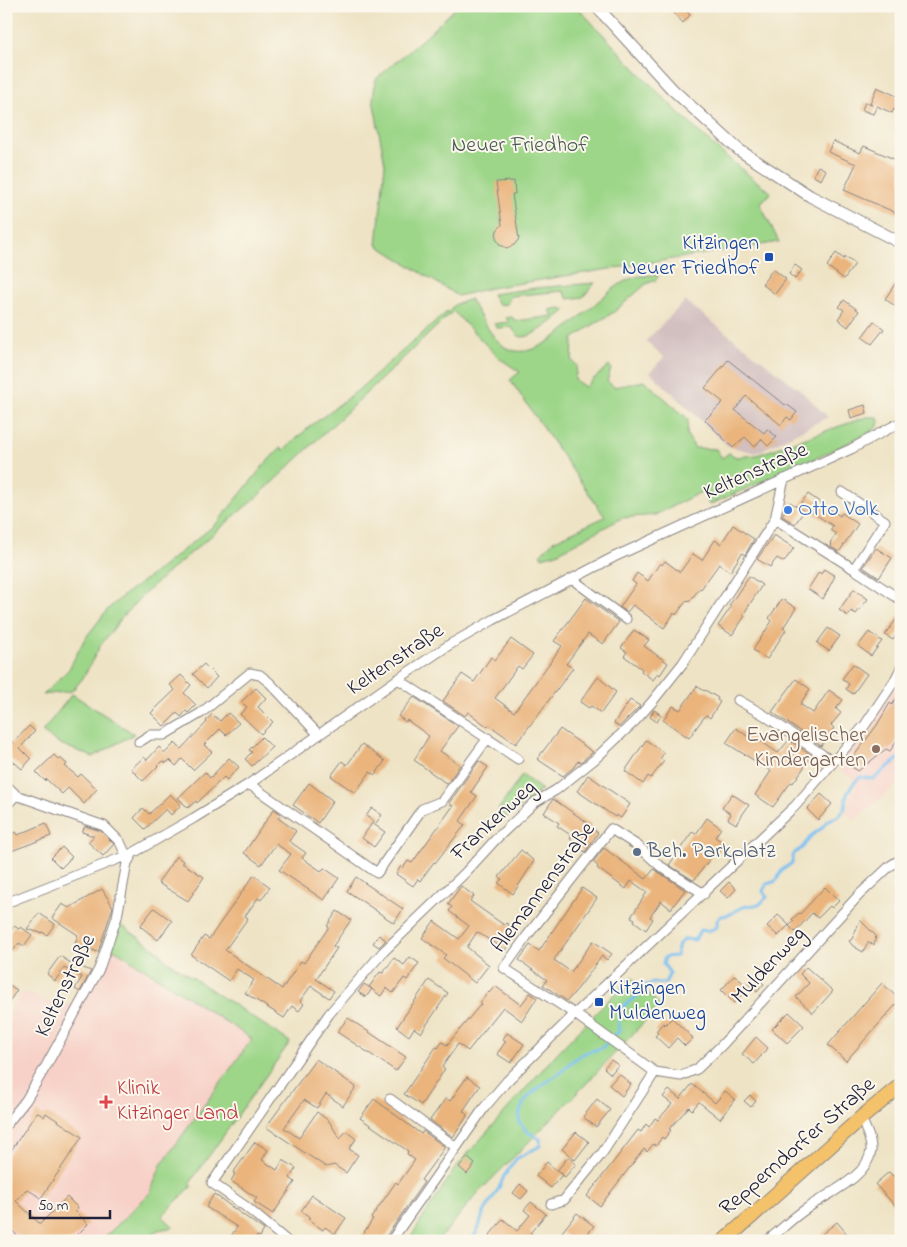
<svg xmlns="http://www.w3.org/2000/svg" width="907" height="1247" viewBox="0 0 907 1247" font-family="'Indie Flower',sans-serif">
	<style>
		.built { fill: #f7d1c7 }
		.industrial { fill: #d2bfc0 }
		.green { fill: #9dd689; stroke: #607c62 }
		.lines { fill: none; stroke-linecap: round; stroke-linejoin: round }
		.stream { stroke: #79c0f1; stroke-width: 3 }
		.building { fill: #eab47b }
		.minor-casing { stroke: #888280; stroke-width: 11 }
		.tertiary-casing { stroke: #888280; stroke-width: 13 }
		.primary-casing { stroke: #888280; stroke-width: 16 }
		.minor { stroke: #fff; stroke-width: 9 }
		.tertiary { stroke: #fff; stroke-width: 11 }
		.primary { stroke: #f3c26a; stroke-width: 14 }
		.transit-dot { fill: #1a4fb4; stroke: #fbf7ec; stroke-width: 2 }
		.shop-dot { fill: #3f7fe0; stroke: #fbf7ec; stroke-width: 2 }
		.education-dot { fill: #8d6e63; stroke: #fbf7ec; stroke-width: 2 }
		.service-dot { fill: #5c6f8a; stroke: #fbf7ec; stroke-width: 2 }
		.health-dot { fill: #e0444e; stroke: #fbf7ec; stroke-width: 2 }
		.labels { text-anchor: middle; dominant-baseline: central; stroke-width: 4; stroke-linejoin: round; paint-order: stroke }
		.park-label { font-size: 22px; fill: #475852; stroke: #fbf7ec }
		.transit-label { font-size: 22px; fill: #164399; stroke: #fbf7ec; text-anchor: end }
		.street-label { font-size: 22px; fill: #22223b; stroke: #fbf7ec }
		.shop-label { font-size: 22px; fill: #366cbe; stroke: #fbf7ec; text-anchor: start }
		.education-label { font-size: 22px; fill: #785e54; stroke: #fbf7ec; text-anchor: end }
		.service-label { font-size: 22px; fill: #4e5e75; stroke: #fbf7ec; text-anchor: start }
		.health-label { font-size: 22px; fill: #be3a42; stroke: #fbf7ec; text-anchor: start }
	</style>
	<rect width="100%" height="100%" fill="#fbf7ec"/>
	<filter id="ink" filterUnits="userSpaceOnUse"><feTurbulence type="fractalNoise" baseFrequency=".02" numOctaves="2"/><feDisplacementMap in="SourceGraphic" scale="10" xChannelSelector="R" yChannelSelector="G"/><feConvolveMatrix kernelMatrix="1 2 1 2 8 2 1 2 1" color-interpolation-filters="sRGB"/></filter>
	<filter id="wash" filterUnits="userSpaceOnUse"><feTurbulence type="fractalNoise" baseFrequency=".0096" numOctaves="4" result="noise"/><feDisplacementMap in="SourceGraphic" scale="20" xChannelSelector="R" yChannelSelector="G"/><feGaussianBlur stdDeviation="1.12" result="paint"/><feColorMatrix in="noise" values="0 0 0 0 0 0 0 0 0 0 0 0 0 0 0 0 0 1.4 0 .05"/><feComposite in="paint" operator="in"/></filter>
	<g filter="url(#wash)">
		<rect width="100%" height="100%" fill="#eee3c5"/>
		<path class="built" d="M901,678V781L854,821L846,812L850,796L857,786L853,780L837,767L868,730Z
			M114,949L252,1039L161,1165L150,1193L101,1241H6V1016L21,994L31,993L59,1007L71,1004L102,955Z"/>
		<path class="industrial" d="M685,301L799,389L828,417L756,453L728,446L650,372L664,357L646,341Z"/>
		<path class="green" d="M458,6H576C638,71 698,139 771,192L760,204L779,242L490,288L458,296L377,245L385,164L373,99L376,79L426,36Z
			M659,274L656,280L646,284L614,312L588,328L573,339L572,361L577,365L575,380L585,387L609,365L611,369L607,381L614,387L645,381L688,419L687,435L695,448L716,449L722,458L729,453L736,457L757,455L866,417H877L879,420L878,426L872,431L823,455L709,505L703,491L655,515L622,518L557,553L542,557L540,555L553,541L605,517L510,380L520,372L499,358L453,311L259,495L158,581L140,598L124,615L100,646L83,678L72,691L43,695L69,669L84,640L108,609L125,594L152,575L217,523L264,465L280,448L284,450L308,428L357,391L456,304L471,299V301C479,314 492,339 505,347C542,371 599,289 632,278C641,275 651,276 659,274Z
			M595,283L583,297L568,299L563,291L511,296L507,304L498,305L492,294L536,288Z
			M561,308L566,310C558,317 529,342 519,336C516,334 513,329 511,327L497,328L494,324L509,322L506,318L512,317L516,321L554,316L549,310Z
			M72,694L134,734L93,757L60,744L42,732Z
			M522,775L542,790L506,818L498,810Z
			M118,923L161,953L163,958L290,1042L189,1184L192,1186L162,1216L174,1227L158,1230L146,1241H101L150,1193L161,1165L252,1039L114,949L108,952L115,935Z
			M631,977L660,1005L583,1087L477,1194L438,1241H408L456,1167L558,1052Z"/>
		<g class="lines">
			<path class="stream" d="M472,1241L479,1227L483,1214L499,1188L504,1176L516,1159L540,1146V1139L528,1132L519,1122C518,1096 543,1086 561,1072C569,1065 575,1057 585,1053C591,1050 597,1051 603,1047C609,1043 614,1036 619,1031C618,1010 620,1006 638,996V989L652,983H665L670,973L663,964L665,957L676,956L679,944L684,939L695,940L700,930L708,931L717,927V921L721,916L728,915L743,907L760,904L767,897L763,891L767,884L776,881L782,870L792,863L793,854L802,848L812,835L822,828L827,821L839,816L845,808L847,794L853,784L860,777L874,779L884,770L901,757"/>
		</g>
		<g id="blocks">
			<path class="building" d="M680,6H682L690,15L683,23L673,12Z
				M877,87L901,98V112L894,109L892,113L877,106L873,114L862,110L865,102L872,104L870,103Z
				M833,141L860,153L864,146L901,162V215L844,190L856,164L828,152Z
				M818,166L826,170L821,180L813,176Z
				M514,181L515,194H512L519,239L514,245L507,248L500,245L496,238L497,230L502,225L496,182Z
				M836,253L844,259L845,257L855,264L844,279L827,266Z
				M795,265L802,270L795,279L789,274Z
				M773,269L786,279L775,294L762,284Z
				M901,275V310L885,299Z
				M844,300L859,311L848,327L838,319L844,310L839,307Z
				M874,321L884,329L872,344L862,337Z
				M728,360L777,399V398L785,405L786,404L797,412L791,420L787,417L781,425L746,396L735,410L764,433L767,429L777,437L768,446L761,439L755,447L745,437L733,448L705,420L723,402L705,388Z
				M865,405L867,413L851,418L849,410Z
				M808,494L840,516L842,513L858,524L839,552L831,547L832,545L830,543L836,534L830,530L833,526L800,504Z
				M790,502L804,511L795,524L782,516Z
				M733,525L754,539L745,555L742,553L730,572L719,564L701,589L700,588L689,602L687,600L676,615L674,613L664,628L633,605L627,612L620,607L636,584L632,581L637,573L648,581L660,563L662,565L665,561L680,572L693,554L702,560L715,540L721,544Z
				M774,535L794,548L784,562L777,558L770,567L757,559Z
				M876,548L892,558L879,578L863,567Z
				M824,569L835,576L823,599L808,589L819,572L821,574Z
				M749,576L762,585L743,615L745,616L732,635L718,626L731,607L729,606Z
				M854,589L868,599L856,614L851,611L848,616L839,610Z
				M586,598L619,622L603,644L588,634L566,664L573,668L516,744L489,725L488,727L468,712L465,716L443,701L462,674L474,682L491,657L495,660L511,639L533,655L522,669L518,666L495,698L514,712L562,646L554,641Z
				M782,599L796,608L783,628L786,630L767,659L753,650L772,621L769,618Z
				M901,613V629L893,640L885,635Z
				M828,628L840,636L829,651L817,643Z
				M634,630L649,640L644,646L668,663L660,675L658,673L653,680L641,671L642,669L624,656L627,652L621,648Z
				M869,632L882,641L871,656L858,646Z
				M204,664L217,677L207,688L193,674Z
				M853,664L867,674L853,694L846,689L849,684L842,679Z
				M181,675L191,685L184,693L196,705L188,713L186,711L181,717L177,713L164,726L151,713L175,690L170,685Z
				M598,677L616,692L601,713L591,706L589,708L580,702Z
				M796,679L810,689L800,704L813,713L829,690L843,700L836,709L841,713L831,725L834,728L821,746L772,712Z
				M697,686L704,691L705,690L718,698L717,700L720,702L710,718L706,715L704,717L689,738L663,720L673,706L680,710Z
				M256,688L266,698L258,707L273,722L261,734L240,714L247,707L241,702Z
				M901,691V734L890,751L886,749L858,771L848,764L877,725L890,703L892,705Z
				M414,697L458,726L440,751L460,765L447,784L414,760L429,736L407,720L406,722L398,716Z
				M630,700L640,706L619,727L614,723Z
				M654,710L661,715L657,722L650,717Z
				M228,713L239,723L226,735L220,729L204,745L212,752L193,770L182,759L176,766L170,760L166,763L163,761L143,781L131,769L144,757L147,760L159,747L165,753L175,743L181,749L207,722L206,721L212,714L220,721Z
				M29,726L35,731L20,748L31,759L22,769L6,755V739L12,744Z
				M736,728L757,743L759,740L778,753L789,740L812,756L793,783L791,782L773,807L755,795L771,771L726,743Z
				M560,729L593,752L581,762L578,761L573,768L563,776L537,759Z
				M262,737L272,747L252,766L245,759L252,752L249,750Z
				M646,740L664,753L660,759L664,761L651,778L648,776L643,784L625,771Z
				M362,744L385,761L375,775L370,772L355,793L331,776L342,761L347,765Z
				M54,755L59,760L60,758L67,764L65,766L78,777L81,774L97,789L84,804L68,788L62,794L46,779L45,781L36,772Z
				M229,758L239,767L227,780L224,777L197,803L196,801L188,808L178,798L205,772L210,778Z
				M479,761L488,767L471,792L477,796L460,821L465,825L435,863L434,862L420,881L418,879L413,886L396,874L401,866L403,868L408,861L412,863L453,806L449,803Z
				M588,775L630,804L621,818L616,815L615,817L577,791Z
				M309,783L333,801L318,823L293,805Z
				M170,794L181,805L171,815L166,809L145,829L134,818L143,808L149,814Z
				M732,794L749,805L736,824L728,819L731,814L722,808Z
				M821,794L832,804L818,820L807,809Z
				M553,799L591,825L590,827L598,833L585,852L570,839L572,836L557,826L559,823L544,813Z
				M372,808L382,815L376,823L366,816Z
				M274,809L281,814L278,818L296,831L289,841L306,853L302,858L321,871L324,868L339,878L324,900L279,870L291,854L276,844L261,865L244,853Z
				M707,818L721,828L715,837L724,843L717,854L715,852L695,879L693,880L669,865L692,832L696,834Z
				M46,823L51,836L6,853V836L16,832L18,835Z
				M372,823L385,832L374,847L362,838Z
				M85,826L101,831L114,844L103,856L88,842L94,836L82,832Z
				M62,847L72,857L61,868L51,858Z
				M604,848L646,879L654,869L685,890L671,909L661,901L650,917L653,919L646,930L634,921L635,919L631,917L647,892L631,881L626,889L597,868L598,866L593,862Z
				M521,850L534,861L513,894L498,883L502,879L499,877Z
				M176,856L183,861L182,863L204,877L188,901L158,883Z
				M254,875L270,887L261,900L258,898L245,916L248,918L225,950L282,989L301,961L304,963L329,927L327,926L337,911L351,920L333,946L337,948L316,979L334,991L329,998L311,986L300,1001L304,1004L299,1011L292,1006L284,1018L245,993L254,980L237,969L229,981L191,955L204,936L209,939Z
				M356,877L403,909L394,923L347,891Z
				M729,882L736,889L728,898L720,891Z
				M461,886L474,896L470,901L504,925L506,923L518,931L505,950L477,932L467,947L489,965L475,983L443,958L446,955L422,938L434,921L459,939L469,926L449,911L452,907L448,904Z
				M825,887L839,901L832,908L830,906L818,918L812,913L795,932L789,926L794,921L792,919L799,913L800,914Z
				M582,888L597,898L554,960L571,972L593,941L612,954L607,960L602,956L580,986L567,1001L543,985L547,980L519,960L530,945L539,951Z
				M102,889L113,907L98,952L75,944L78,935L52,918L62,904L69,908Z
				M154,908L172,921L158,940L140,926Z
				M39,913L55,924L47,935L42,932L41,933L27,929Z
				M778,915L789,925L778,936L767,926Z
				M860,920L876,936L874,945L868,942L863,952L853,946L849,941L852,939Z
				M14,926L19,929L21,927L32,935L24,946L19,943L12,952L6,947V937Z
				M379,935L386,940L379,947L373,943Z
				M60,956L69,962L91,971L80,992L75,989L82,977L64,968L55,981L47,974Z
				M410,957L419,963L407,980L404,978L393,993L386,988L381,996L369,987L380,972L383,973L394,958L404,965Z
				M806,967L833,991L813,1013L796,997L809,983L800,974Z
				M735,975L748,988L734,1003L721,990Z
				M755,976L764,984L757,992L748,983Z
				M429,980L448,993L421,1033L414,1028L409,1036L397,1027Z
				M6,983L17,990L6,1006Z
				M882,983L900,1000L846,1061L828,1045Z
				M364,984L372,989L366,997L358,992Z
				M495,986L521,1005L530,993L537,998L522,1021L503,1007L468,1051L458,1044L442,1067L445,1069L421,1105L404,1094L436,1047L438,1048L442,1042L447,1045L481,1004L480,1003L488,992L489,993Z
				M789,1012L804,1026L787,1043L772,1029Z
				M348,1018L406,1057L396,1071L337,1032Z
				M672,1018L693,1038L685,1046L677,1038L668,1048L655,1036L658,1033L656,1031L663,1023L665,1025Z
				M507,1033L524,1044L511,1063L497,1054L506,1041L503,1039Z
				M756,1037L768,1048L754,1064L742,1054Z
				M316,1059L356,1087L343,1106L326,1094L317,1108L304,1100L284,1128L299,1138L317,1112L329,1121L340,1139L346,1131L356,1139L349,1149L358,1155L346,1173L334,1165L326,1167L266,1127Z
				M611,1060L618,1065L611,1074L604,1068Z
				M619,1074L631,1084L622,1096L609,1085Z
				M467,1077L480,1086L463,1111L468,1115L453,1137L430,1120L446,1098L450,1101Z
				M692,1084L715,1103L725,1091L735,1099L720,1119L699,1102L692,1110L689,1107L669,1129L671,1130L664,1139L662,1137L656,1146L653,1144L647,1152L644,1149L600,1206L587,1196L638,1130L641,1132L646,1124L649,1127L655,1118L658,1120L672,1104L663,1097L669,1090L680,1099Z
				M750,1095L756,1101L751,1107L744,1101Z
				M374,1099L421,1134L423,1131L445,1147L421,1180L424,1182L383,1241H358L373,1219L371,1218L396,1182L398,1184L415,1160L407,1154L408,1151L360,1118Z
				M597,1099L610,1110L596,1127L583,1117Z
				M37,1112L44,1117L46,1113L82,1137L41,1198L27,1189L16,1201L40,1224L67,1197L78,1208L75,1211L88,1224L71,1241H20V1238L6,1225V1158Z
				M576,1132L589,1142L575,1160L562,1149Z
				M255,1142L268,1150L262,1160L277,1170L283,1160L296,1168L290,1178L295,1182L273,1214L254,1202L257,1198L231,1181L235,1174L233,1173Z
				M467,1157L475,1164L467,1174L459,1167Z
				M568,1157L576,1164L565,1177L557,1171Z
				M547,1162L562,1175L551,1188L536,1176Z
				M889,1172L901,1184V1212L875,1184Z
				M520,1184L528,1191L521,1199L513,1193Z
				M214,1194L264,1230L260,1237L257,1236L253,1241H250L243,1236L240,1241H228L237,1227L206,1207Z
				M312,1195L346,1218L335,1234L325,1227L323,1230L308,1219L310,1217L301,1211Z
				M531,1202L546,1214L530,1233L539,1241H494L489,1236L503,1219L517,1231L530,1215L524,1210Z
				M577,1213L594,1226L582,1241H572L562,1232Z
				M837,1222L853,1241H828L822,1234Z"/>
		</g>
	</g>
	<g filter="url(#ink)">
		<use href="#blocks" fill-opacity="0" stroke="#888280" stroke-width="1"/>
		<g class="lines">
			<g class="minor-casing">
				<path id="minor" d="M842,492L885,521L854,569L901,600
					M775,519L854,569
					M572,579L626,619
					M398,679L518,759
					M738,700L764,715L833,762
					M139,742L150,735H164L201,713L250,673L260,675L270,683L319,735
					M249,784L377,873L422,809L442,801L488,738
					M6,785L16,795L104,826L120,842L126,855
					M6,806L16,795
					M6,903L133,853L194,818L249,784L398,679L449,645L493,620L614,557L851,449L901,422
					M655,1072L575,1014L504,968L527,936L611,829L638,846L660,866L704,894
					M390,1099L456,1147
					M6,1125L26,1100L46,1066L99,969L117,917L127,863L133,853
					M551,1204L564,1200L603,1152L655,1072L681,1076L697,1069L722,1045L859,895L890,866L901,859
					M287,1241L245,1206L212,1183L329,1014L383,952L465,873L496,839L534,803L556,790L595,759L635,721L652,702L683,663L775,519L784,479
					M391,1241L484,1108L507,1081L575,1014L796,805L865,725L895,680L901,668
					M767,1241C780,1231 792,1218 806,1209C826,1194 867,1178 871,1151C872,1140 865,1128 861,1118"/>
			</g>
			<g class="tertiary-casing">
				<path id="tertiary" d="M596,6L672,89L739,150L810,196L901,243"/>
			</g>
			<g class="primary-casing">
				<path id="primary" d="M724,1241L861,1118L901,1085"/>
			</g>
			<use href="#minor" class="minor"/>
			<use href="#tertiary" class="tertiary"/>
			<use href="#primary" class="primary"/>
		</g>
	</g>
	<g class="transit-dot">
		<rect x="764" y="252" width="10" height="10" rx="2.5"/>
		<rect x="594" y="997" width="10" height="10" rx="2.5"/>
	</g>
	<circle class="shop-dot" cx="788" cy="510" r="5"/>
	<circle class="education-dot" cx="876" cy="749" r="5"/>
	<circle class="service-dot" cx="637" cy="852" r="5"/>
	<path class="health-dot" d="M103.5 1094.5h5v5h5v5h-5v5h-5v-5h-5v-5h5z"/>
	<g class="labels">
		<g class="park-label">
			<text x="520" y="146">Neuer Friedhof</text>
		</g>
		<g class="transit-label">
			<text x="759" y="244">Kitzingen<tspan x="759" dy="25">Neuer Friedhof</tspan></text>
			<text x="609" y="989" text-anchor="start">Kitzingen<tspan x="609" dy="25">Muldenweg</tspan></text>
		</g>
		<g class="street-label">
			<text transform="translate(756 472) rotate(-24)">Keltenstraße</text>
			<text transform="translate(396 660) rotate(-34)">Keltenstraße</text>
			<text transform="translate(494 821) rotate(-43)">Frankenweg</text>
			<text transform="translate(544 888) rotate(-53)">Alemannenstraße</text>
			<text transform="translate(769 966) rotate(-47)">Muldenweg</text>
			<text transform="translate(66 986) rotate(-64)">Keltenstraße</text>
			<text transform="translate(798 1147) rotate(-41)">Repperndorfer Straße</text>
		</g>
		<g class="shop-label">
			<text x="798" y="510">Otto Volk</text>
		</g>
		<g class="education-label">
			<text x="866" y="736">Evangelischer<tspan x="866" dy="25">Kindergarten</tspan></text>
		</g>
		<g class="service-label">
			<text x="647" y="852">Beh. Parkplatz</text>
		</g>
		<g class="health-label">
			<text x="117" y="1089">Klinik<tspan x="117" dy="25">Kitzinger Land</tspan></text>
		</g>
	</g>
	<rect width="907" height="1247" fill="none" stroke="#fbf7ec" stroke-width="25"/>
	<path d="M30 1210v8h80v-8" fill="none" stroke="#22223b" stroke-width="2.5"/>
	<text x="38" y="1210" font-size="15" fill="#22223b" stroke="#fbf7ec" stroke-width="4" paint-order="stroke">50 m</text>
</svg>
